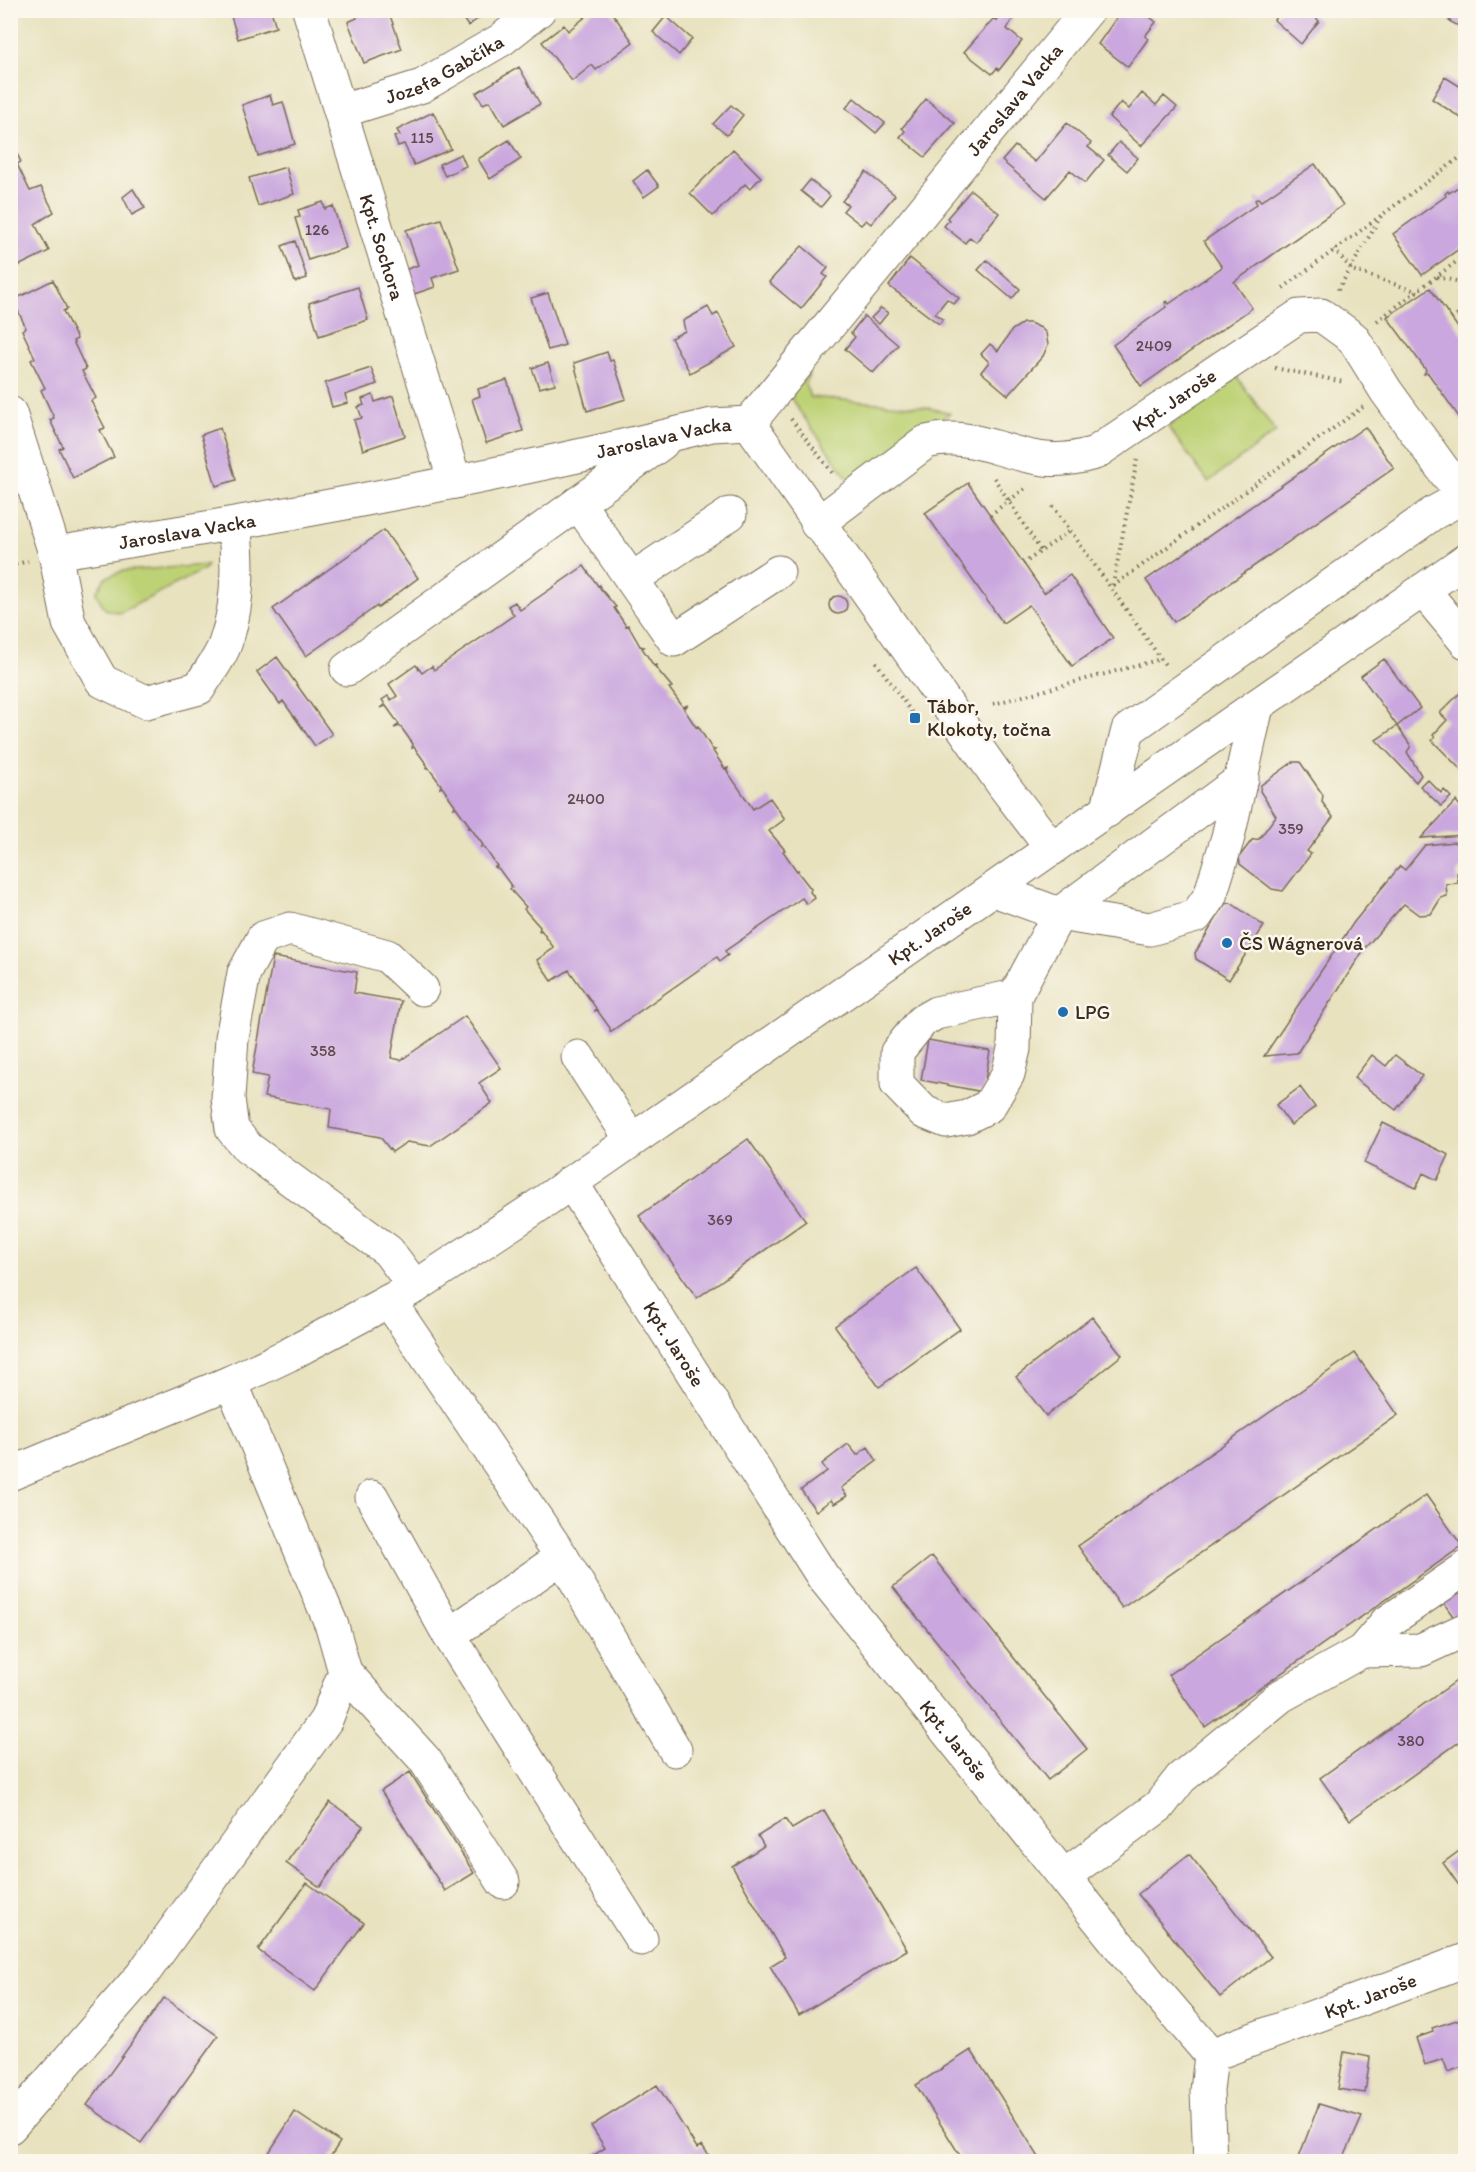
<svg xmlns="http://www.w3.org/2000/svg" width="1476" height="2172" viewBox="0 0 1476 2172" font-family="Itim,sans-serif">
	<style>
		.green { fill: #bdd175; stroke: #7c7e4a; stroke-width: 1.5 }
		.building { fill: #caa7de }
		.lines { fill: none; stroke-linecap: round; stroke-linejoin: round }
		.minor-casing { stroke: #786a56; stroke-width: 35 }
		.path { stroke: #786a56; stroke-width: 4; stroke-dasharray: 1.5 4.5; stroke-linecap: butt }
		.minor { stroke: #fff; stroke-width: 33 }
		.poi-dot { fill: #1f6fb2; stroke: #fbf7ec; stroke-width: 2 }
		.labels { text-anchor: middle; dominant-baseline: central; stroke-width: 5; stroke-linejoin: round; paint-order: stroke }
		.number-label { font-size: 16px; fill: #5f494e }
		.street-label { font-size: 20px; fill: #3b2a1e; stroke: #fbf7ec }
		.poi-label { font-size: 20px; fill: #3b2a1e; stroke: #fbf7ec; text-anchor: start }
	</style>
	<rect width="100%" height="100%" fill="#fbf7ec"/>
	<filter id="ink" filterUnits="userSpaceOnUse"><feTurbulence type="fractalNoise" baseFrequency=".0167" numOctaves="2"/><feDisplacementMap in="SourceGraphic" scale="12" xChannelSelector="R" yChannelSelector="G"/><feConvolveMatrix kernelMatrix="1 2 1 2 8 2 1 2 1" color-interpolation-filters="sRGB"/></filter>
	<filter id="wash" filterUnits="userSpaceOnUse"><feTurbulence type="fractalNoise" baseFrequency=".008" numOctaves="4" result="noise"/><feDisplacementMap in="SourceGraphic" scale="24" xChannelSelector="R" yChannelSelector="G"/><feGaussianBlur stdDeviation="1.35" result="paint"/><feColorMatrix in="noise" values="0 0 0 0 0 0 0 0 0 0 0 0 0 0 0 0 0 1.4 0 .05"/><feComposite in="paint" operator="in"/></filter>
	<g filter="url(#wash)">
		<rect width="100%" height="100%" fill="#e8e2bf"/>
		<path class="green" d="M809,373L806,386L810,397L925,407L950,413L849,480L793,402L791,395Z
			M1237,377L1276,432L1208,482L1168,427Z
			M207,565L205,569L120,613L105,609L96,593L105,578L122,571Z"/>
		<g id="blocks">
			<path class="building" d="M229,10H271L276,27L238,39Z
				M355,10H388L402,49L364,63L348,22L357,18Z
				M457,10H490L468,26Z
				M594,10H610L633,42L596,70L592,65L572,81L542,42L564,25L568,31Z
				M1122,10H1141L1156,22L1145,36L1148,39L1128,67L1098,44Z
				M1281,10H1309L1319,21L1301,44L1274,20Z
				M1455,10H1466V30L1449,21Z
				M1003,13L1013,18L1007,29L1022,41L999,70L997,68L992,74L964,52L994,18L997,21Z
				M666,16L692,39L679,55L653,32Z
				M519,67L540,104L504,125L490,101L483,104L476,93Z
				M1445,77L1466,90V111L1461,118L1432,99Z
				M1142,93L1156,105L1164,96L1177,107L1141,146L1109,117L1121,102L1129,109Z
				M270,95L273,105L283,102L295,144L258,156L242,105Z
				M854,98L885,123L876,133L846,108Z
				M926,99L955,123L925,157L900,137L905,131L902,128Z
				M731,105L743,115L727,135L713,124Z
				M433,112L451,149L414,165L404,144L398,146L394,137L400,135L397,130Z
				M1067,123L1091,143L1088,147L1104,160L1085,183L1070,170L1046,198L1002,161L1015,146L1035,162Z
				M10,140L21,162L17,164L30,191L41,187L54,212L35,224L49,251L10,270Z
				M509,140L521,159L490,179L478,159Z
				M1119,142L1138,158L1127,171L1108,155Z
				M733,149L761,177L750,189L745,184L713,216L690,193Z
				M461,154L466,166L445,176L439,164Z
				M1315,164L1343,205L1234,282L1252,308L1141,386L1113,345L1166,307L1165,302L1167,301L1169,304L1222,267L1204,241L1257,204L1255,200L1258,198L1261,201Z
				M286,167L294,194L258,206L249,178Z
				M647,170L659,186L644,197L633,181Z
				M866,172L895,195L871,224L866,220L861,225L843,211L848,205L842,201Z
				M810,180L830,196L821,207L801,191Z
				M1466,182V244L1422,275L1393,234L1446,196L1445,194L1448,191L1449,193Z
				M133,189L145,208L132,215L123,197Z
				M971,190L999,213L976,242L970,237L965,243L944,226L949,220L947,218Z
				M323,202L325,209L333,206L346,248L308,260L295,218L300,217L298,210Z
				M441,219L459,269L432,278L435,287L414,294L405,270L418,265L406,230Z
				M295,241L307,278L295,282L282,246Z
				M802,246L828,268L823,274L827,277L801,309L769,282Z
				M910,258L959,298L954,304L947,299L935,314L943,319L939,324L889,286Z
				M987,260L1020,289L1012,299L978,270Z
				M53,280L67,309L63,311L77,339L73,341L86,369L82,371L96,398L91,401L105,428L100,430L114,457L73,478L59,449L63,447L50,420L54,418L41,390L45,388L31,360L35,358L22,330L26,328L13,300Z
				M358,287L368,320L319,336L309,303Z
				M1430,288L1466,339V427L1428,373L1424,374L1426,370L1387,317Z
				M548,293L565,345L548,350L531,298Z
				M708,307L713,316L718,313L736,347L690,373L671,338L685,331L683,321Z
				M881,308L888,313L879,324L871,318Z
				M864,316L898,345L873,373L845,349L855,337L851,333Z
				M1023,323H1030L1041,328L1046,333L1048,345L1043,356L1008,395L981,372L989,362L981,354L990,344L998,351L1012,330Z
				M607,352L610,361L613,360L626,399L587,411L574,363Z
				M548,363L555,384L539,388L532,368Z
				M371,368L377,384L345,395L348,403L332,407L325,383Z
				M507,380L523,431L486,443L472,399L480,396L478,389Z
				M373,395L375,402L393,396L405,436L363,450L354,420L362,418L358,407L364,405L362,399Z
				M1365,427L1394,468L1174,622L1146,580Z
				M220,428L236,480L216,486L201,435Z
				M968,483L1044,593L1070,575L1113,638L1072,666L1029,605L1003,623L925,513Z
				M384,530L418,578L378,608L377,606L306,656L273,609Z
				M584,566L598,586L600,585V588L616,607L614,608L626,626L628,625L640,646L644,647L642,648L654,666L656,665V668L672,687L669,688L683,707L688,705L684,709L696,727L698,726L712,749L715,750L713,751L725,769L728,768L727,771L753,809L770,798L785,819L769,831L785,850L783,851L796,870H799L797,871L811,889L810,892L815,898L807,904L802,898L725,951L728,955L720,961L717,957L610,1032V1028L597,1010L595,1011L596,1008L569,970L552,981L537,960L554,948L541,930L539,931L540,927L524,909L526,907L510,889L512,887L499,869L495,867L497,866L484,847H481L483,845L470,827L468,828L469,825L456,807L454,808L455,805L442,787L440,788L441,785L428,767L426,768L427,765L414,747L412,748L413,744L400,726L394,728L399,724L386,706L380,708L385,704L382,700L388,696L391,700L397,696L389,684L416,665L422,673L432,666L434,670L514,615L508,606L515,602L520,610Z
				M829 605a9 9 0 1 1 18 0a9 9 0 1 1-18 0Z
				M277,657L332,734L315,746L283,701L280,704L257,672Z
				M1384,659L1420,708L1397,726L1361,676Z
				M1466,687V707L1462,711L1466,715L1463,772L1432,740L1435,738L1433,735L1447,720L1440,713Z
				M1397,726L1411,746L1407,752L1421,775L1416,782L1376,740Z
				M1293,762H1300L1323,795L1322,802L1333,817L1307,851L1311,854L1283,891L1272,889L1240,864L1239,857L1252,840L1259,839L1276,816L1260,791L1261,785Z
				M1427,779L1441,793L1444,790L1451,797L1441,806L1420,786Z
				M1456,801L1466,813L1464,835L1421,838Z
				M1454,842L1466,852V863L1457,873L1458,883L1446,884L1447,896L1441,898L1431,914L1419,915L1404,904L1365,948L1297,1053L1264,1056L1354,922L1400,866L1405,870L1425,845Z
				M1231,903L1264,926L1229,980L1196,959L1195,953L1225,904Z
				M273,957L357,972L354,993L401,1001L391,1058L401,1060L465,1016L501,1068L479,1083L492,1103L430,1146L407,1142L392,1152L380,1137L329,1128L331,1109L264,1097L268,1077L252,1074Z
				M928,1040L990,1051L983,1092L921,1080Z
				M1372,1055L1386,1066L1395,1055L1422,1076L1396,1110L1354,1078Z
				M1300,1087L1315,1107L1291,1125L1276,1105Z
				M1383,1123L1449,1155L1437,1180L1423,1173L1416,1188L1364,1163Z
				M748,1139L806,1221L697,1298L639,1216Z
				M916,1268L960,1329L879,1387L835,1326Z
				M1092,1317L1122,1355L1046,1416L1016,1377Z
				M1355,1353L1398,1415L1122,1608L1078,1546Z
				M848,1444L857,1455L868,1447L877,1461L841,1488L847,1496L834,1504L831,1500L816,1511L801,1490L827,1471L822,1464Z
				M1426,1495L1462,1546L1205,1727L1168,1675Z
				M932,1556L1087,1749L1048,1780L893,1587Z
				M1466,1587V1635L1443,1602Z
				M1462,1677L1466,1682V1737L1350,1820L1320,1778Z
				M410,1772L474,1873L445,1891L381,1791Z
				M330,1802L363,1826L320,1887L286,1863Z
				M824,1810L907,1950L799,2015L770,1966L785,1957L732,1866L764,1846L758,1836L785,1819L792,1829Z
				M1466,1846V1890L1463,1891L1443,1863Z
				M1189,1854L1271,1957L1220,1997L1138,1894Z
				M307,1883L364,1923L315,1991L258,1950Z
				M164,1998L218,2036L141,2143L87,2105Z
				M1466,2017V2068L1462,2067L1448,2072L1443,2059L1425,2065L1416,2038L1433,2032L1432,2028Z
				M971,2050L1042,2162H964L916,2085Z
				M1344,2052L1370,2057L1365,2093L1338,2089Z
				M657,2085L697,2148L702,2145L713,2162H583L605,2148L591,2126Z
				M1319,2104L1362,2117L1342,2162H1297Z
				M295,2112L340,2142L327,2162H263Z"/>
		</g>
	</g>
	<g filter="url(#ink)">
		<use href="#blocks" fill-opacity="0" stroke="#786a56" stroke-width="1.5"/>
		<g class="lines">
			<g class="minor-casing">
				<g id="minor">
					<path id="s1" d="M309,10L455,482"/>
					<path id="s2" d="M342,111L422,86L501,40L539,10"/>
					<path d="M10,413L55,553L69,623L102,681L146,702L199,688C207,674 220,659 225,644C238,607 239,563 234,525"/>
					<path d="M749,423L1004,786L1052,849"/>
					<path d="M578,503L674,640L778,572"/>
					<path id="s3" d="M817,524L926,442C972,431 1001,454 1045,459C1063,461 1078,458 1095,453L1299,316L1321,315L1353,338L1386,391L1447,475L1466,493"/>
					<path id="s4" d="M55,553C275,518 495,478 712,425L749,423L1088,10"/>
					<path d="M632,579L730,514"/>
					<path d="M1423,590L1466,642"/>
					<path d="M347,669L662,443"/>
					<path d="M1107,811L1128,730L1432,514L1466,495"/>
					<path d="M994,890L1059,914L1150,929L1196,916L1210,896L1228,837L1257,706"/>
					<path d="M1015,996L1014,1049L1008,1074L989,1106L967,1117L946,1121L924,1112L897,1084V1052L922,1021L936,1013L1015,996L1059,914L1242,779"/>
					<path d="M578,1057L631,1139"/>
					<path id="s5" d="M571,1182L823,1577L1155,1990L1211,2055"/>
					<path d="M415,1287L388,1251L248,1148L232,1129L228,1098L232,1038L244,973L263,938L290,929L387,956L422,989"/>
					<path d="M389,1301L562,1557L449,1635L641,1939"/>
					<path id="s6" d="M10,1474L231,1382L288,1355L415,1287L529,1212L1466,560"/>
					<path d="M372,1497L449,1635"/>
					<path d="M562,1557L675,1750"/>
					<path d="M1362,1651L1421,1650L1462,1631"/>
					<path d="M345,1672L425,1760L503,1882"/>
					<path d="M1064,1876L1159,1806L1181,1778L1281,1696L1362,1651L1386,1623L1466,1568"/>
					<path id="s7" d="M1211,2055L1466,1960"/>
					<path d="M10,2127L142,1975L326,1720L345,1672L332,1626L231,1382"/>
					<path d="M1210,2162L1207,2091L1211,2055"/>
				</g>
			</g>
			<path class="path" d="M1334,249L1352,270L1418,292
				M1437,277L1466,283
				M1283,288L1466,153
				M1338,290L1381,216
				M1451,319L1466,310
				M1377,321L1464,256L1466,260
				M1275,368L1344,382
				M791,419L834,475
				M994,478L1041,551
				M1053,506L1166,666
				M990,515L1027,487
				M1023,564L1071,530
				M10,566L28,561
				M1113,585L1137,460
				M1113,586L1363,407
				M876,662L919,723
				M993,704L1161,659"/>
			<use href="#minor" class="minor"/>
		</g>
	</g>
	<g class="poi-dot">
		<rect x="909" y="712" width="12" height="12" rx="3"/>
		<circle cx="1227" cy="943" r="6"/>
		<circle cx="1063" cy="1012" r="6"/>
	</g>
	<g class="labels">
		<g class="number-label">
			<text x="422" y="137">115</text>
			<text x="317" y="229">126</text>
			<text x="1154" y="345">2409</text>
			<text x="586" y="798">2400</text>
			<text x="1291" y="828">359</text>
			<text x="323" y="1050">358</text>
			<text x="720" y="1219">369</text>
			<text x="1411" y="1740">380</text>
		</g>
		<g class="street-label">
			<text stroke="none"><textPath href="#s2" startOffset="111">Jozefa Gabčíka</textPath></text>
			<text stroke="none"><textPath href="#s4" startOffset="1125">Jaroslava Vacka</textPath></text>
			<text stroke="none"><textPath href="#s1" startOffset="248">Kpt. Sochora</textPath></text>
			<text stroke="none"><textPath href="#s3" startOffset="404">Kpt. Jaroše</textPath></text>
			<text stroke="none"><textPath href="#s4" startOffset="620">Jaroslava Vacka</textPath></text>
			<text stroke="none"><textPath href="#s4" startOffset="134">Jaroslava Vacka</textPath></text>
			<text stroke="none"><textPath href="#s6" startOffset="1071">Kpt. Jaroše</textPath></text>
			<text stroke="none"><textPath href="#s5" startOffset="192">Kpt. Jaroše</textPath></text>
			<text stroke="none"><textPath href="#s5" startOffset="678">Kpt. Jaroše</textPath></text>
			<text stroke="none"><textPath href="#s7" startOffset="170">Kpt. Jaroše</textPath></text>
		</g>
		<g class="poi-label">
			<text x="927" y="706">Tábor,<tspan x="927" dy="23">Klokoty, točna</tspan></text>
			<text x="1239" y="943">ČS Wágnerová</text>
			<text x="1075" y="1012">LPG</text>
		</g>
	</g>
	<rect width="1476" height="2172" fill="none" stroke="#fbf7ec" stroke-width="36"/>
</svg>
